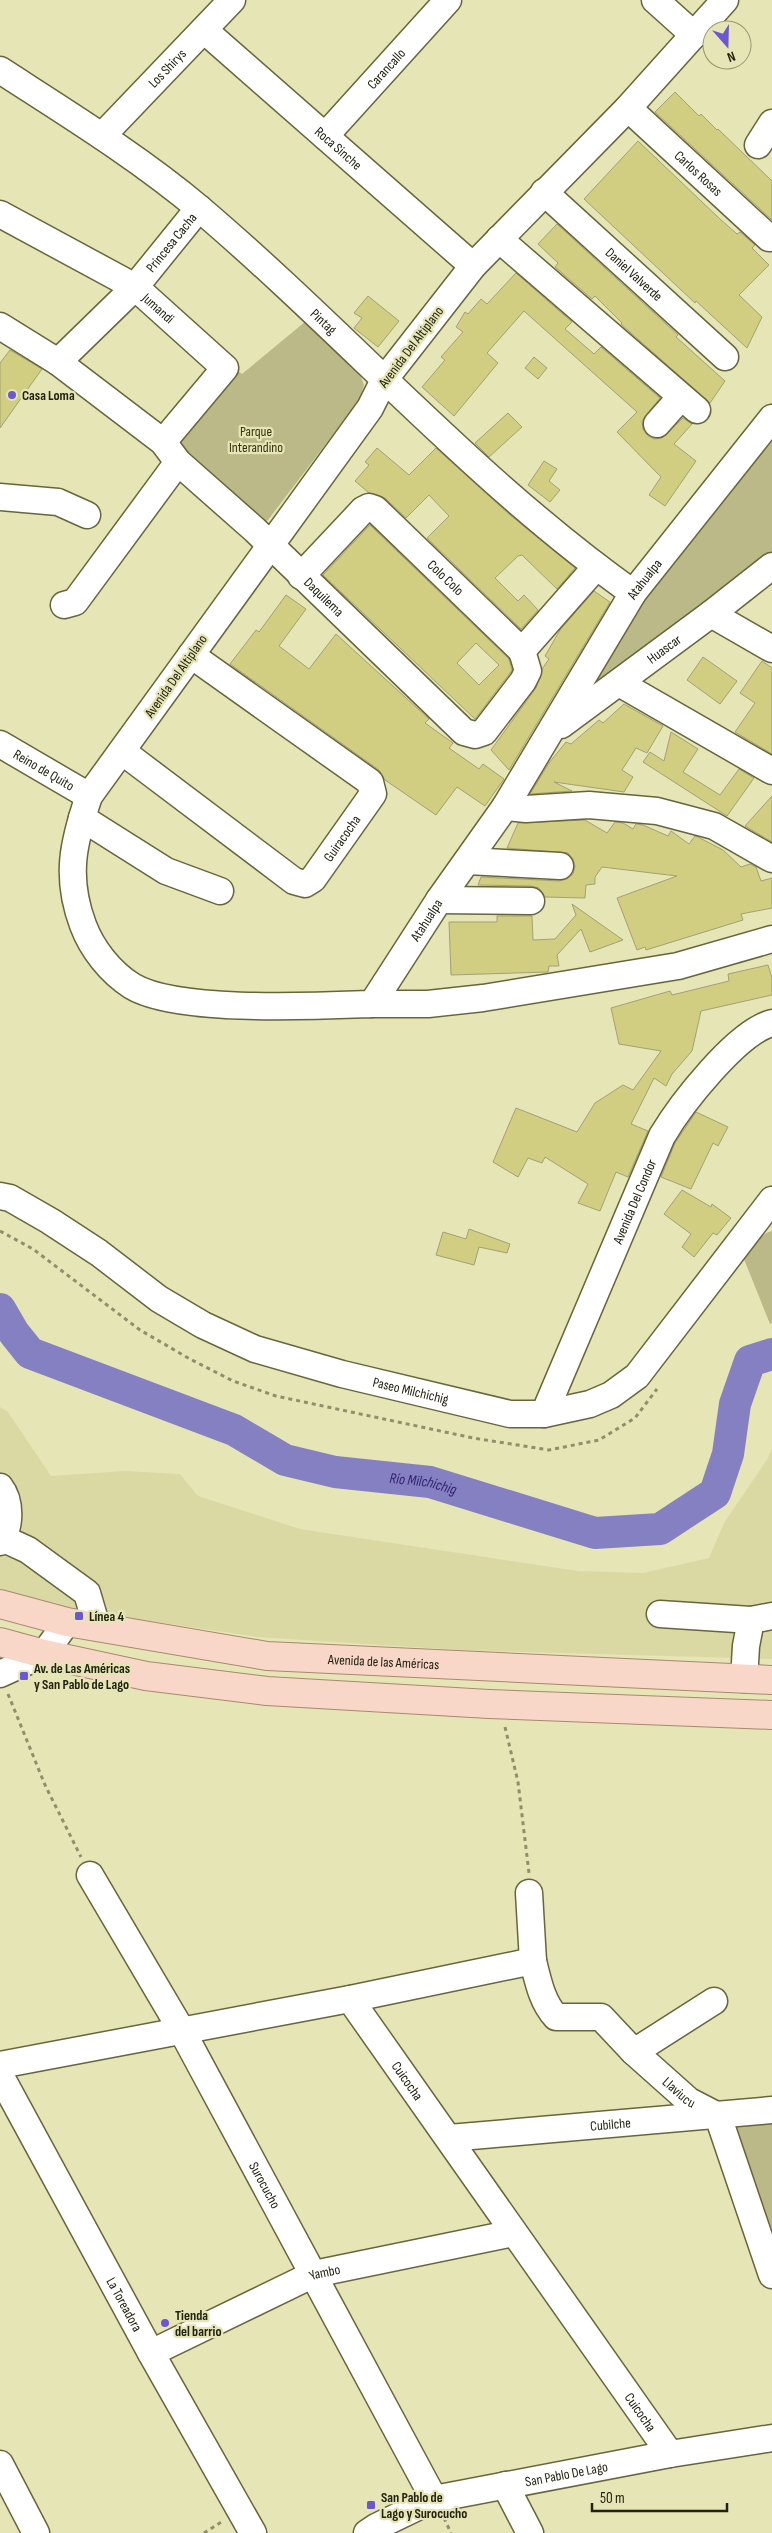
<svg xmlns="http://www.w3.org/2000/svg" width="772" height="2533" viewBox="0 0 772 2533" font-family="'Sofia Sans Condensed',sans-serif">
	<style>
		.built { fill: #dbd9a3 }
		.green { fill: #bbb987 }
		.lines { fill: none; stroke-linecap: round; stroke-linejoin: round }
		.river { stroke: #8480c2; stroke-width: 32 }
		.building { fill: #d1cd81; stroke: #a3a175; fill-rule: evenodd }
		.minor-casing { stroke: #67653b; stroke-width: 29 }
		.major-casing { stroke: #aa8770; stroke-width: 30 }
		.path { stroke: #8f8f6c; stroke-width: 3; stroke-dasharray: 4 4; stroke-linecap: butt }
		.minor { stroke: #fff; stroke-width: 26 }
		.major { stroke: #f8d7c8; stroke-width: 28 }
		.poi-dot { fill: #6a57d1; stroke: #e6e5b6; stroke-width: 2 }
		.labels { text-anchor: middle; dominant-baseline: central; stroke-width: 4.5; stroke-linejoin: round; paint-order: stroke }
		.street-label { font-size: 14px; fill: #222210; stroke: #e6e5b6 }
		.poi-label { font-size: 14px; font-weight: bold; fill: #222210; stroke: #e6e5b6; text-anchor: start }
		.park-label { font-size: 14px; fill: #33310f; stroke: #e6e5b6 }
		.water-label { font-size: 15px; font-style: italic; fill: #322271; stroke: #e6e5b6 }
	</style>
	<rect width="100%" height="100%" fill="#e6e5b6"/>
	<path class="built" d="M0,1407L8,1412L51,1476L125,1471L180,1474L198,1496L300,1529L578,1571L643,1573L709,1558L724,1523L768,1458L772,1448V1659L460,1650L257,1637L76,1610L0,1589Z"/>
	<path class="green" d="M306,321L360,374L364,385L360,399L268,520L264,522L179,453V436L238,371L242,374Z
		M772,428V555L580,695L638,596Z
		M772,1231V1323L770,1324L742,1254L766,1233Z
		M772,2120V2259L731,2124Z"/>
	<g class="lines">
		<path class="river" id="s1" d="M0,1309L14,1333L30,1353L234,1430L285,1460L335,1472L430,1482L595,1533L660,1529L715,1493L728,1454L735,1404L750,1361L772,1354"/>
	</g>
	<path class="building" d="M675,92L699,116L701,114L717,130L718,129L772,181V220L655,112Z
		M638,141L720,219L737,234L740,232L755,245L752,248L769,265L739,295L762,317L747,348L696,301L695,303L584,199Z
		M557,224L678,335L676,337L725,381L710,403L621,324L622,323L595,296L592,299L555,267L558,263L538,244Z
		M516,273L572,322L565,329L594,354L601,347L660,398L642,421L643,429L647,435L654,439L662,438L683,418L692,424L674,444L696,461L665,506L649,495L661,477L617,432L637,412L524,311L487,353L498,363L454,416L422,387L445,360L441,357L463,332L456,327L465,312L468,314L481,299L487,304Z
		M368,296L399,321L378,347L354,328L362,318L354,313Z
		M10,350L42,369L0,428V363Z
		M534,357L547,368L538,379L525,368Z
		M508,413L522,427L489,457L475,443Z
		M377,448L409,475L436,448L510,515L575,568L557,589L522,555L518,556L495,578L518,601L524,595L538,610L521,629L427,538L449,516L429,495L406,518L385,498L369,493L355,481L369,465L365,462Z
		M544,461L557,469L549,481L560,490L550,502L528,485Z
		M370,525L509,659L512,670L510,673L475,719L323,575ZM476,643L499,665L479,685L457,663Z
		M594,591L610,602L509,770L491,750L536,688L542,669L549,659L545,656L560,630Z
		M286,595L306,609L279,646L309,669L336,634L429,719L425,723L453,743L449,748L479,769L483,764L504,779L485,806L457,787L436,815L385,780L379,770L230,664L256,630L259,632Z
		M703,657L737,681L720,704L687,680Z
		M762,661L772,668V754L735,732L755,703L740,693Z
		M624,704L663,726L647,753L636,748L622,770L633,777L624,792L554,782L572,791L530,794L549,763L566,742L571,744L599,720L603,723Z
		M671,732L698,749L683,772L720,795L739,769L754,778L727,816L643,762L650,752L664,761Z
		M772,796V842L745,826Z
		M585,820L607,833L615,822L623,823L633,829L636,824L643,825L668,836L671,831L689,844L695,836L698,837L723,850L741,867L750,864L756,867L761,881L772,878V908L741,914L743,920L646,950L645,947L637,950L617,898L677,876L602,867L595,877V884L586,885L585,898L545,897L539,888L531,886L478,885L481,877L559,881L567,879L573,874L575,866L573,859L568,853L507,848L518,823Z
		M572,904L623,940L590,952L581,929L557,955L559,966H549L548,972L451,975L449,922H497V916H532L533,940L555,939L576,915Z
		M768,965L772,978V995L701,1011L692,1051L672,1074L666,1086L654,1078L631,1124L648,1131L628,1177L616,1172L600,1211L578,1203L588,1184L545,1157L542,1163L528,1158L518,1177L493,1162L516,1108L577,1132L595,1103L623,1085L633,1090L661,1051L619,1044L611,1008L670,991L672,995L729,981L728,974Z
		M696,1112L728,1127L718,1146L713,1143L691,1189L661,1177L675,1143Z
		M682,1190L711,1207L712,1204L731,1218L717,1235L713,1233L694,1257L682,1247L691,1234L664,1214Z
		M469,1229L510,1244L507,1253L479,1247L474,1265L436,1255L443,1232L466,1239Z"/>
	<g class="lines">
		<g class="minor-casing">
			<g id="minor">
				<path d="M655,0L694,35"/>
				<path id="s2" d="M725,0L628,108L473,266L384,380L370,408L89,796C73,843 65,877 83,925C92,949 110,972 132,986C176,1013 317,1006 372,1004L439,900L505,807L633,593L772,418"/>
				<path id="s3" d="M204,30L473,266"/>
				<path id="s4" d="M0,70C68,114 138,157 200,209C347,334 475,481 633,593"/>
				<path id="s5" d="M628,108L769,238"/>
				<path id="s6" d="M102,136L232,0"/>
				<path id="s7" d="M325,136L448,0"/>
				<path d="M758,145L772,123"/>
				<path id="s8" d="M544,192L725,357"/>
				<path id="s9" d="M0,214L135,287L225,368L163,442"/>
				<path d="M499,239L697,410"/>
				<path id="s10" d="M0,326L58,362L163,442L178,462L255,530L464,732L475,735L484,732L523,681L528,671L522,651L596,567"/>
				<path id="s11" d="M58,362L135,287L199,208"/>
				<path d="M657,424L681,397"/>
				<path d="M0,497L58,502L87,515"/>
				<path id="s12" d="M301,576L363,510L369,507L375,509L522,651"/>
				<path d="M64,605L75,602L178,462"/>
				<path d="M711,614L772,649"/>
				<path d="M619,683L772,771"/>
				<path id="s13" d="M561,725L711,614L772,566"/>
				<path id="s14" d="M0,744L89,796"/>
				<path id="s15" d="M123,752L294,881L305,884L313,879L373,794L370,782L191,655"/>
				<path d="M505,807L526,809L589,805L657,811L714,826L772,859"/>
				<path d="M82,818L166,871L220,891"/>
				<path d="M467,861L560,866"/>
				<path d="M439,900L531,901"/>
				<path d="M372,1004H428L483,998L678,966L772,939"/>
				<path id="s16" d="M0,1196L10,1198L50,1221L99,1253L159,1299L203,1325L255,1349L342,1374L510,1414H544L590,1404L611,1395L637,1376L772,1200"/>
				<path id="s17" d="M544,1414L662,1136C681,1104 737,1032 772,1023"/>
				<path d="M0,1487C11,1501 11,1527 0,1542"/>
				<path d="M2,1538L28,1550L87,1593L97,1627"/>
				<path d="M660,1614L751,1620"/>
				<path d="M0,1674L44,1654L67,1622"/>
				<path d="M744,1679L746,1646L751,1620L772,1616"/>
				<path id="s18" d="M90,1875L182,2031L434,2499"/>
				<path d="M529,1893L533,1961"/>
				<path id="s19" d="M350,1999L670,2454"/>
				<path d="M634,2052L714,2001"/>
				<path id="s20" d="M0,2065L350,1999L533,1961C538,1981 542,2002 556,2017H601L634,2052L689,2101L718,2116L772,2275"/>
				<path id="s21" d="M0,2075L151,2353L253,2533"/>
				<path id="s22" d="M449,2138L772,2110"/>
				<path id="s23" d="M151,2353L314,2274L514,2233"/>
				<path d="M0,2464L36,2533"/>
				<path d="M505,2485L530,2533"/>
				<path id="s24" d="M367,2533L376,2527L434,2499L670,2454L772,2438"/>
			</g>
		</g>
		<g class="major-casing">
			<g id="major">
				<path id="s25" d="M0,1604L67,1622L267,1656L772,1680"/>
				<path d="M0,1642L44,1654L146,1676L267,1691L489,1704L772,1715"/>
			</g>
		</g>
		<path class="path" d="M0,1231L33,1249L140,1330L190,1359L233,1381L276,1396L473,1438L549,1450L599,1440L635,1418L657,1389
			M8,1694L45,1785L81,1857
			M505,1727L518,1782L529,1873
			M444,2518L451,2533
			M204,2533L223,2521"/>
		<use href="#minor" class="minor"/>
		<use href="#major" class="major"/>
	</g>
	<g class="poi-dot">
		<circle cx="12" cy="395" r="5"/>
		<rect x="74" y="1611" width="10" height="10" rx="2.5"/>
		<rect x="19" y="1671" width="10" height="10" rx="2.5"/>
		<circle cx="165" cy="2323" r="5"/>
		<rect x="366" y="2500" width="10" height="10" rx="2.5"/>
	</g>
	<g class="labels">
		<g class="street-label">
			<text stroke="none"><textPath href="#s6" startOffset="94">Los Shirys</textPath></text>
			<text stroke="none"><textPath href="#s7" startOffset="91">Carancallo</textPath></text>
			<text stroke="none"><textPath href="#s3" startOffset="179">Roca Sinche</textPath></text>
			<text stroke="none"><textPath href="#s5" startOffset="96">Carlos Rosas</textPath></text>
			<text stroke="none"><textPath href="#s11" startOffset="165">Princesa Cacha</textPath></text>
			<text stroke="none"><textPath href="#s8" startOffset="122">Daniel Valverde</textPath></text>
			<text stroke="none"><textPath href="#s9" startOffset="185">Jumandi</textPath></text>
			<text stroke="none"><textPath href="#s4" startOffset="411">Pintag</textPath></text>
			<text transform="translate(411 347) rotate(-53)">Avenida Del Altiplano</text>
			<text stroke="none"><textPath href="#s12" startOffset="202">Colo Colo</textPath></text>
			<text stroke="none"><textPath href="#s2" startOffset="1981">Atahualpa</textPath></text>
			<text stroke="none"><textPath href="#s10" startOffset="424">Daquilema</textPath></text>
			<text stroke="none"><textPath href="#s13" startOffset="128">Huascar</textPath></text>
			<text transform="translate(176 676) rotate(-55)">Avenida Del Altiplano</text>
			<text stroke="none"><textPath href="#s14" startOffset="51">Reino de Quito</textPath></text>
			<text stroke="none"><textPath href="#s15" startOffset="285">Guiracocha</textPath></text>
			<text stroke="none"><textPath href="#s2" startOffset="1576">Atahualpa</textPath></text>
			<text stroke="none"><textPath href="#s17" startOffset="231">Avenida Del Condor</textPath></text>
			<text stroke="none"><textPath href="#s16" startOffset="460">Paseo Milchichig</textPath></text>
			<text stroke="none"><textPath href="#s25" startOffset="389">Avenida de las Américas</textPath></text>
			<text stroke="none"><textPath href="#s19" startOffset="100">Cuicocha</textPath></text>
			<text stroke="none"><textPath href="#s20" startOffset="758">Llaviucu</textPath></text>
			<text stroke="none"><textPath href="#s22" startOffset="162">Cubilche</textPath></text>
			<text stroke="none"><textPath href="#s18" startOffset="356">Surocucho</textPath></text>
			<text stroke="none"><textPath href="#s23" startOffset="192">Yambo</textPath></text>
			<text stroke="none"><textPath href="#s21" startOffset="261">La Toreadora</textPath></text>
			<text stroke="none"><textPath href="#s19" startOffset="505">Cuicocha</textPath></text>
			<text stroke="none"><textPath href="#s24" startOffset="210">San Pablo De Lago</textPath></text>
		</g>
		<g class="poi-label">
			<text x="22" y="395">Casa Loma</text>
			<text x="89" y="1616">Línea 4</text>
			<text x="34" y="1668">Av. de Las Américas<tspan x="34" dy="16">y San Pablo de Lago</tspan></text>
			<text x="175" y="2315">Tienda<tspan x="175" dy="16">del barrio</tspan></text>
			<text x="381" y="2497">San Pablo de<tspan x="381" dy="16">Lago y Surocucho</tspan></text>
		</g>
		<g class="park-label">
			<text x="256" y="431">Parque<tspan x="256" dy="16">Interandino</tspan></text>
		</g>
		<g class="water-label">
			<text stroke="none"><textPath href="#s1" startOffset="471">Río Milchichig</textPath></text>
		</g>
	</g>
	<g transform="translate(727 45) rotate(160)"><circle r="24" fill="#e6e5b6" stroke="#989774"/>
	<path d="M0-4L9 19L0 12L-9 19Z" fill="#6a57d1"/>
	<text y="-8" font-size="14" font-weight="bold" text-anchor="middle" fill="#222210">N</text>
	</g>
	<path d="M592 2503v8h135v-8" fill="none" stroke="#222210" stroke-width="2.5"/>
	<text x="600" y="2503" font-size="15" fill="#222210" stroke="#e6e5b6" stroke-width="4" paint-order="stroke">50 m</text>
</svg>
